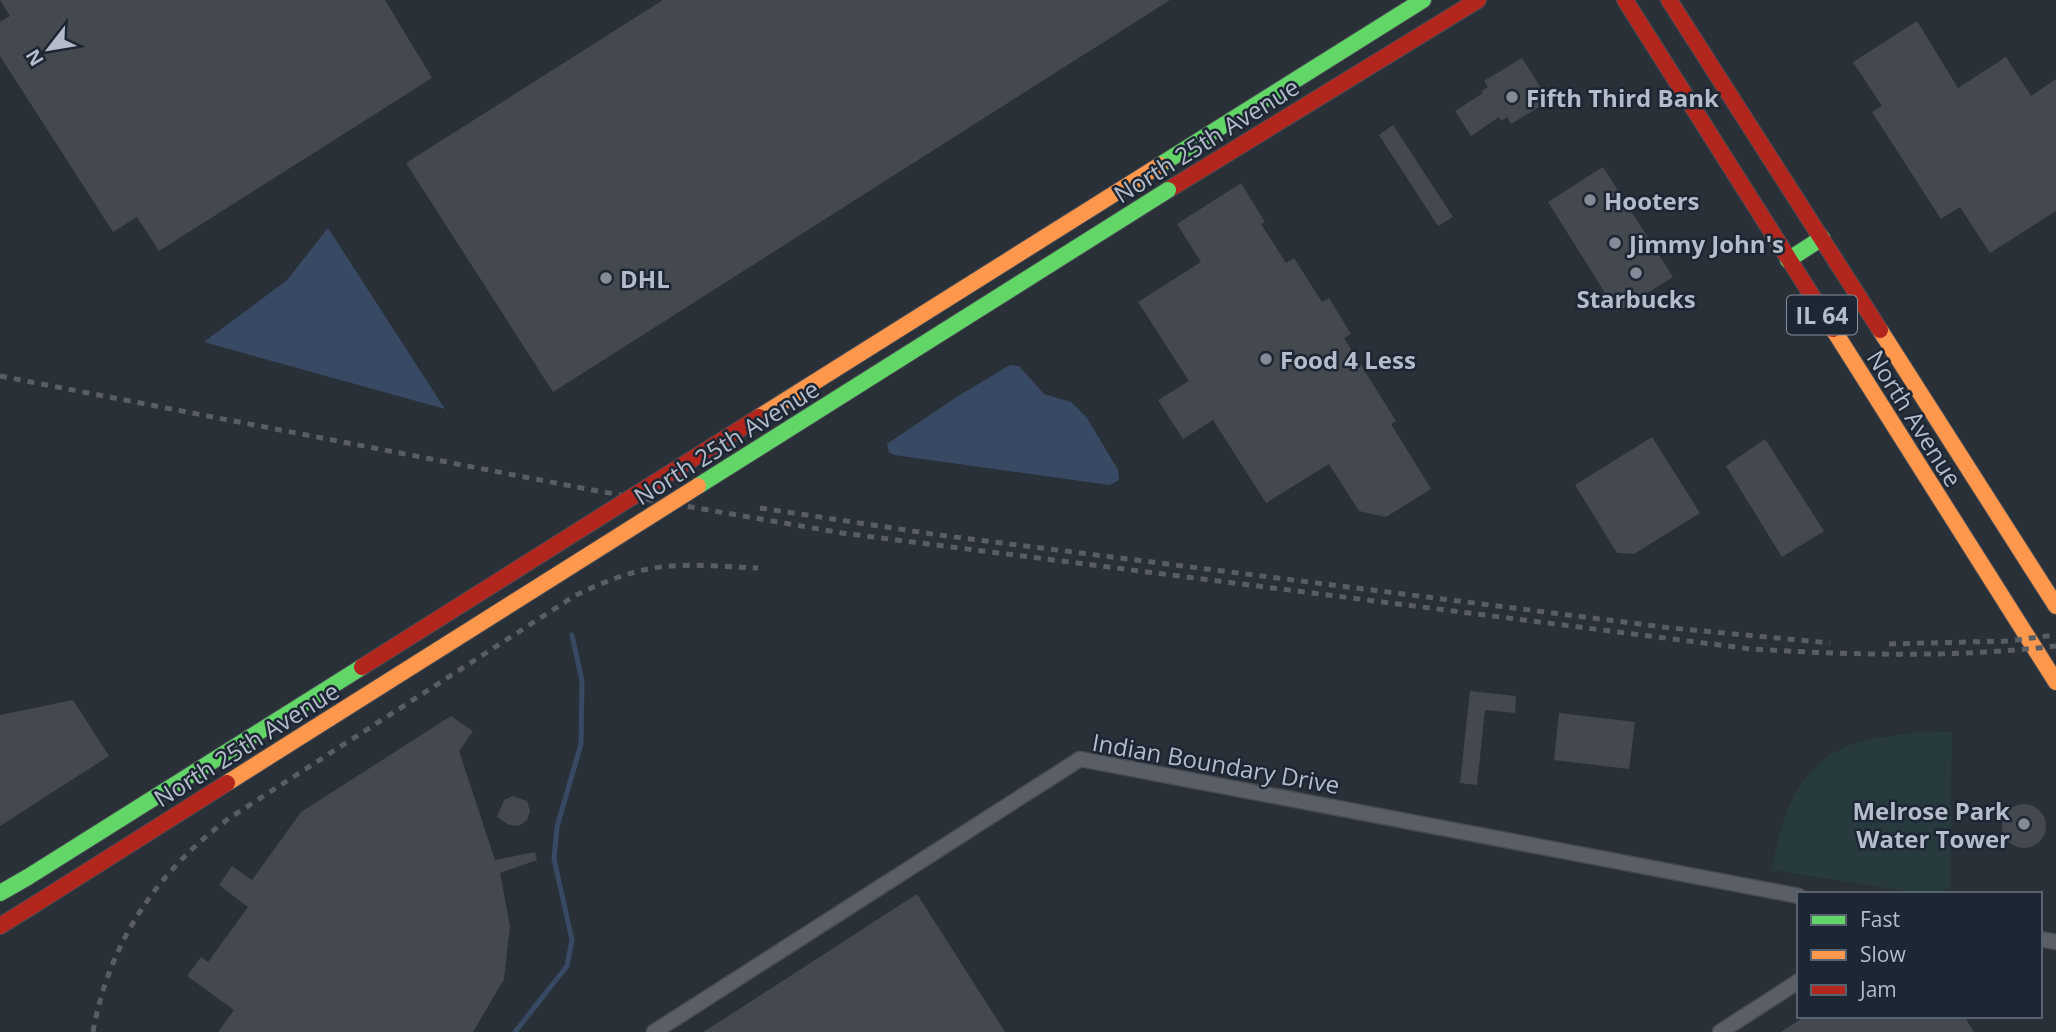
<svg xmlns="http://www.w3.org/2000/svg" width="2056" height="1032" viewBox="0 0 2056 1032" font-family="'Open Sans',sans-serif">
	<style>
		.green { fill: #273a3e }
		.water { fill: #384963 }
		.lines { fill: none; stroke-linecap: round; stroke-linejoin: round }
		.stream { stroke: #384963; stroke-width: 5 }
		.building { fill: #444950 }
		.street-casing { stroke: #484c53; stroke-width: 17 }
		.fast-casing { stroke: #484c53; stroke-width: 18 }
		.slow-casing { stroke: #484c53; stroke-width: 18 }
		.jam-casing { stroke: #484c53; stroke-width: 18 }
		.street { stroke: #5a5e66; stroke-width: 14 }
		.fast { stroke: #63d668; stroke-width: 16 }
		.slow { stroke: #ff974d; stroke-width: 16 }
		.jam { stroke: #b3261e; stroke-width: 16 }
		.rail { stroke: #595d64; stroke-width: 5; stroke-dasharray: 7 7; stroke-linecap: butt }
		.fast-bridge-casing { stroke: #484c53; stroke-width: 18; stroke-linecap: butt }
		.slow-bridge-casing { stroke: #484c53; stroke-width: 18; stroke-linecap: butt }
		.jam-bridge-casing { stroke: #484c53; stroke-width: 18; stroke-linecap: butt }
		.fast-bridge { stroke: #63d668; stroke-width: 16 }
		.slow-bridge { stroke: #ff974d; stroke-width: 16 }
		.jam-bridge { stroke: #b3261e; stroke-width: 16 }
		.poi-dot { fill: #848b96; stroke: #1d2633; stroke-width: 2.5 }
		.labels { text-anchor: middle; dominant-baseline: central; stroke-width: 5; stroke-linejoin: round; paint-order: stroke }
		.shield { fill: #1d2633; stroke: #878f9c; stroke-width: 2 }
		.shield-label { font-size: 23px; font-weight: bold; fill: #b4bcc9 }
		.poi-label { font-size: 24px; font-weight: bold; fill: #b4bcc9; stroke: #1d2633; text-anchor: start }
		.street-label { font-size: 24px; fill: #b4bcc9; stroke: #1d2633 }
	</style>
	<rect width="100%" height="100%" fill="#2a3038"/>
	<path class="green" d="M1923,731L1952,732L1950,886L1941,894H1926L1772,870C1779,824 1796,769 1843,748C1866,737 1898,736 1923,731Z"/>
	<path class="water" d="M328,228L445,409L204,342L287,280Z
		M1010,365L1019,366L1044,394L1071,402L1087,418L1118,470L1119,480L1110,485L894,455L889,452L887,444L958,396Z"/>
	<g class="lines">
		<path class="stream" d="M515,1032L567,966L572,940L554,859L557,827L581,744L582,681L572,635"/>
	</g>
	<path class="building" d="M0,0H385L432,78L159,251L137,217L113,232L0,56V22L10,16Z
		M663,0H1170L553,392L406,163Z
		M1917,21L1958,88L2006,57L2031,96L2056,79V211L1990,253L1960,207L1941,219L1872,112L1882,106L1853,62Z
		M1522,58L1549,101L1511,124L1507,117L1501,121L1499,117L1471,136L1455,111L1483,93L1481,91L1488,87L1484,81Z
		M1393,125L1453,217L1438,226L1379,135Z
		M1603,167L1673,277L1617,312L1548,202Z
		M1241,183L1265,222L1261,224L1286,263L1294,258L1322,302L1329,298L1351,334L1344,338L1396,421L1391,424L1431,489L1386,517L1359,511L1329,464L1266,503L1213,420L1183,439L1158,400L1189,381L1138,302L1201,262L1177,224Z
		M1652,437L1700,513L1634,554L1617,553L1575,485Z
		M1765,439L1824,531L1782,557L1726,466Z
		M1470,691L1516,696L1515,713L1485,710L1477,785L1460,783Z
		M73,700L109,756L0,826V715Z
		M1559,713L1635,722L1629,769L1554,760Z
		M451,716L473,731L459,751L495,860L535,852L537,860L500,873L510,926L504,979L473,1032H218L234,1010L187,976L201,957L208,962L248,907L219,885L232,866L252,880L301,812Z
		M513,796L527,801L530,811L527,820L519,826L509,825L497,817L504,800Z
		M2002 826a22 22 0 1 1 44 0a22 22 0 1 1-44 0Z
		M917,894L1005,1032H703L727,1017Z
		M1806,1016H1964L1974,1032H1781Z"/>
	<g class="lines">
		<g class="street-casing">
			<path id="street" d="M2040,939L2056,942
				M654,1032L1080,759L1799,896
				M1720,1032L1799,981"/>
		</g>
		<g class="fast-casing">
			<path id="fast" d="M1160,165L1423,0
				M1788,260L1822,238
				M0,893L28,877"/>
		</g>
		<g class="slow-casing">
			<path id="slow" d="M1833,329L2056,682
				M1880,330L2056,606"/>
		</g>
		<g class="jam-casing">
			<path id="jam" d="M1625,0L1833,329
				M1669,0L1880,330
				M1168,190L1478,0
				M0,926L37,903"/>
		</g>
		<use href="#street" class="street"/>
		<use href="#fast" class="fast"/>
		<use href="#slow" class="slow"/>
		<use href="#jam" class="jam"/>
		<path class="rail" d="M0,376L592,490L842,533L1751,649C1853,655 1954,658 2056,646
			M760,508L939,535L1671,628L1830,643
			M1889,644L2007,641L2056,635
			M93,1032C109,942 158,870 231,817L576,595C599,584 623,574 648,569C684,562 722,567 758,568"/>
		<g class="fast-bridge-casing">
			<path id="fast-bridge" d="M698,486L1168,190
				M28,877L362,667"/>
		</g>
		<g class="slow-bridge-casing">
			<path id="slow-bridge" d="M759,417L1160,165
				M227,783L698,486"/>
		</g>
		<g class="jam-bridge-casing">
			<path id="jam-bridge" d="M362,667L759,417
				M37,903L227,783"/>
		</g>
		<use href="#fast-bridge" class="fast-bridge"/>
		<use href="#slow-bridge" class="slow-bridge"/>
		<use href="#jam-bridge" class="jam-bridge"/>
	</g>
	<g class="poi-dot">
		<circle cx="1512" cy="97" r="7"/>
		<circle cx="1590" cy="200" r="7"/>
		<circle cx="1615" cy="243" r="7"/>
		<circle cx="1636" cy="273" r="7"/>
		<circle cx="606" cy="278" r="7"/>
		<circle cx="1266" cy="359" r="7"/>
		<circle cx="2024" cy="824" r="7"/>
	</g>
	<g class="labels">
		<rect class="shield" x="1787" y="295.5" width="70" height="39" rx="5"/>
		<g class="shield-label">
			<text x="1822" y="315">IL 64</text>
		</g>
		<g class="poi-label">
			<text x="1526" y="97">Fifth Third Bank</text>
			<text x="1604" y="200">Hooters</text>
			<text x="1629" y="243">Jimmy John's</text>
			<text x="620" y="278">DHL</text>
			<text x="1636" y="298" text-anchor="middle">Starbucks</text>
			<text x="1280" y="359">Food 4 Less</text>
			<text x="2010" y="810" text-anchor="end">Melrose Park<tspan x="2010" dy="28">Water Tower</tspan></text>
		</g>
		<g class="street-label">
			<text transform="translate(1206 140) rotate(-32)">North 25th Avenue</text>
			<text transform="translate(1915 418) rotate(58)">North Avenue</text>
			<text transform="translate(726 442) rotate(-32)">North 25th Avenue</text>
			<text transform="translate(246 744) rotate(-32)">North 25th Avenue</text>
			<text transform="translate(1216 763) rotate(10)">Indian Boundary Drive</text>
		</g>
	</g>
	<rect x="1797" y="892" width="245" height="126" fill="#1d2633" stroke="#59626f" stroke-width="2"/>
	<rect x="1811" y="915" width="35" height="10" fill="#63d668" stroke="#59626f" stroke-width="2"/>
	<text x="1860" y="927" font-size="21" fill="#b4bcc9">Fast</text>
	<rect x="1811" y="950" width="35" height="10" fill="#ff974d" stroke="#59626f" stroke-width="2"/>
	<text x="1860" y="962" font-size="21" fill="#b4bcc9">Slow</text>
	<rect x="1811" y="985" width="35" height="10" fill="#b3261e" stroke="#59626f" stroke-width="2"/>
	<text x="1860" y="997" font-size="21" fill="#b4bcc9">Jam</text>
	<g transform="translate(49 49) rotate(239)" stroke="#1d2633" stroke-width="5" paint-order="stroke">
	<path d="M0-5L12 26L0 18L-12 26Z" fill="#b4bcc9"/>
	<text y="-10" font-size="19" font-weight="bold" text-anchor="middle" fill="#b4bcc9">N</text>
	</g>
</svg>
